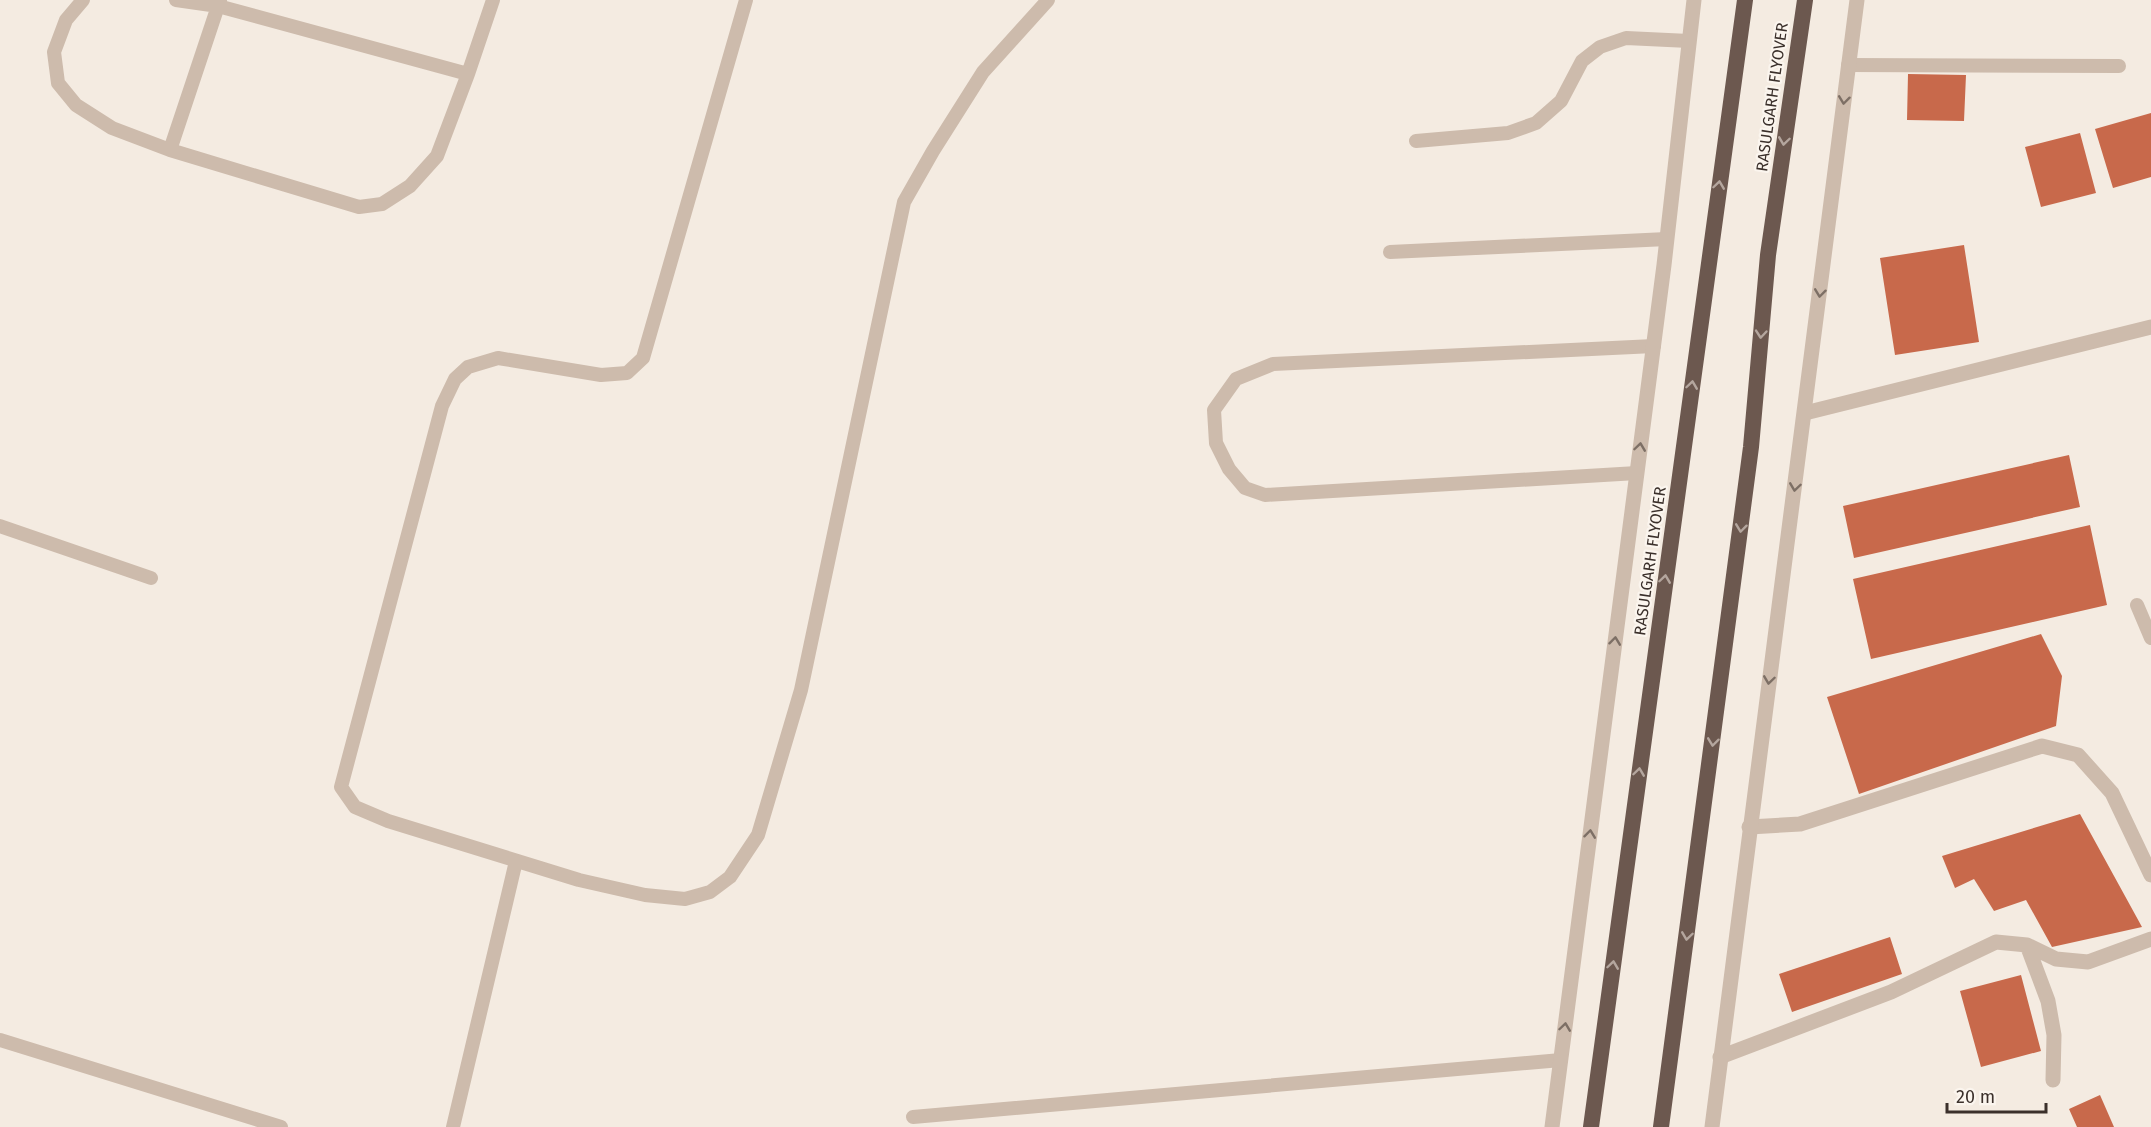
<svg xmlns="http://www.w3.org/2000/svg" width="2151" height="1127" viewBox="0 0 2151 1127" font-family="'Fira Sans',sans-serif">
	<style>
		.building { fill: #c8694b }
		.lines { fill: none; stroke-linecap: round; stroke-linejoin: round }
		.service { stroke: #cdbbac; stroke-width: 14 }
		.minor { stroke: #cdbbac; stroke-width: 15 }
		.tertiary { stroke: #cdbbac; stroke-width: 15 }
		.trunk { stroke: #6c584f; stroke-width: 16 }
		.oneway { stroke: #7d6f65 }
		.oneway2 { stroke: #b4a69e }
		.labels { text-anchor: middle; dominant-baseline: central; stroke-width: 4.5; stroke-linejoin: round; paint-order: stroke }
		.street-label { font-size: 16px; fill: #3b302b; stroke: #fbf5ee }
	</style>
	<rect width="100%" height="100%" fill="#f4ebe1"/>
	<path class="building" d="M1908,74L1966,75L1964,121L1907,120Z
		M2151,113V177L2113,188L2095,129Z
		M2080,133L2096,193L2041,207L2025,147Z
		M1964,245L1979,342L1895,355L1880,258Z
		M2069,455L2080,507L1854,558L1843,506Z
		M2090,525L2107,605L1871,659L1853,579Z
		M2041,634L2062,676L2056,726L1859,794L1827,697Z
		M2080,814L2142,927L2052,947L2026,900L1994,911L1974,879L1955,888L1942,856Z
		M1890,937L1902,974L1792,1012L1779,974Z
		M2021,975L2041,1051L1981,1067L1960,991Z
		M2100,1095L2114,1127H2077L2069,1109Z"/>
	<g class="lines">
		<path class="service" d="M83,0L66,20L54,52L58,83L76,105L112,128L170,150L359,207L382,204L410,186L437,156L468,74L493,0
			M176,0L218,6L468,74
			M746,0L643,358L627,373L601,375L498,358L468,367L455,379L442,406L341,787L355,807L388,821L579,880L645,895L685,899L710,892L730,877L758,835L801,690L904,202L933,151L983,72L1048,0
			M1848,65L2119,66
			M1416,141L1508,133L1536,123L1561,101L1582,61L1600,47L1626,38L1689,41
			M170,150L220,0
			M1390,252L1667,239
			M1637,473L1265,495L1245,488L1229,469L1216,443L1214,410L1236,379L1273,364L1654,346
			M0,526L151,578
			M2137,605L2151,638
			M0,1040L281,1127
			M913,1117L1561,1060
			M453,1127L516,861"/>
		<path class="minor" d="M1805,413L2151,327
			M1749,827L1800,824L2042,746L2078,755L2112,793L2151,875
			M2027,945L2048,1001L2054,1035L2053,1080
			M1720,1057L1891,992L1996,942L2027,945L2056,959L2088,962L2151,939"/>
		<path class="tertiary" d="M1552,1127L1664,265L1694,0
			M1712,1127L1857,0"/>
		<path class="trunk" d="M1591,1127L1745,0
			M1661,1127L1751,447L1768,255L1805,0"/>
	</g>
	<defs><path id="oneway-chevron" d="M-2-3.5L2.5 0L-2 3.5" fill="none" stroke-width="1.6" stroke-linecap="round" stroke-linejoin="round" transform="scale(1.5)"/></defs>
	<g class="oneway">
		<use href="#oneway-chevron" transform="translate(1844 100) rotate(97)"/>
		<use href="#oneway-chevron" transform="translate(1820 293) rotate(97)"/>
		<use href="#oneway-chevron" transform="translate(1640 447) rotate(-82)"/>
		<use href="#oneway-chevron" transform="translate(1795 487) rotate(98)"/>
		<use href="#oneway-chevron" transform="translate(1615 641) rotate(-83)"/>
		<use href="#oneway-chevron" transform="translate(1769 680) rotate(98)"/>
		<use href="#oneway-chevron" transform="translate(1590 834) rotate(-83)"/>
		<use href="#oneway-chevron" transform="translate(1565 1027) rotate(-82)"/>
	</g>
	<g class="oneway2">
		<use href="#oneway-chevron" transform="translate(1784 141) rotate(98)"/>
		<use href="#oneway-chevron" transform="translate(1719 185) rotate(-82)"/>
		<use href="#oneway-chevron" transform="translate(1761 334) rotate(95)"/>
		<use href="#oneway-chevron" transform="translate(1692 385) rotate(-82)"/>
		<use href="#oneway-chevron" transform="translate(1741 528) rotate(97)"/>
		<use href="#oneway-chevron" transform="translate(1665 579) rotate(-82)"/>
		<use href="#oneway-chevron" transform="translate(1713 742) rotate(97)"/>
		<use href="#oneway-chevron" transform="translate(1639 772) rotate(-82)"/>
		<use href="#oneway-chevron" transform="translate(1687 936) rotate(98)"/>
		<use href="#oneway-chevron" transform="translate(1613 965) rotate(-82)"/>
	</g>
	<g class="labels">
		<g class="street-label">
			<text transform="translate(1772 97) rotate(-82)">RASULGARH FLYOVER</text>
			<text transform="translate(1650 561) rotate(-82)">RASULGARH FLYOVER</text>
		</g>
	</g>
	<path d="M1947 1103v9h99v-9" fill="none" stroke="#3b302b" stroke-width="3"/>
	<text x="1956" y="1103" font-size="18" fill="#3b302b" stroke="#fbf5ee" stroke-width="4.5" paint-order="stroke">20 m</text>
</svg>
